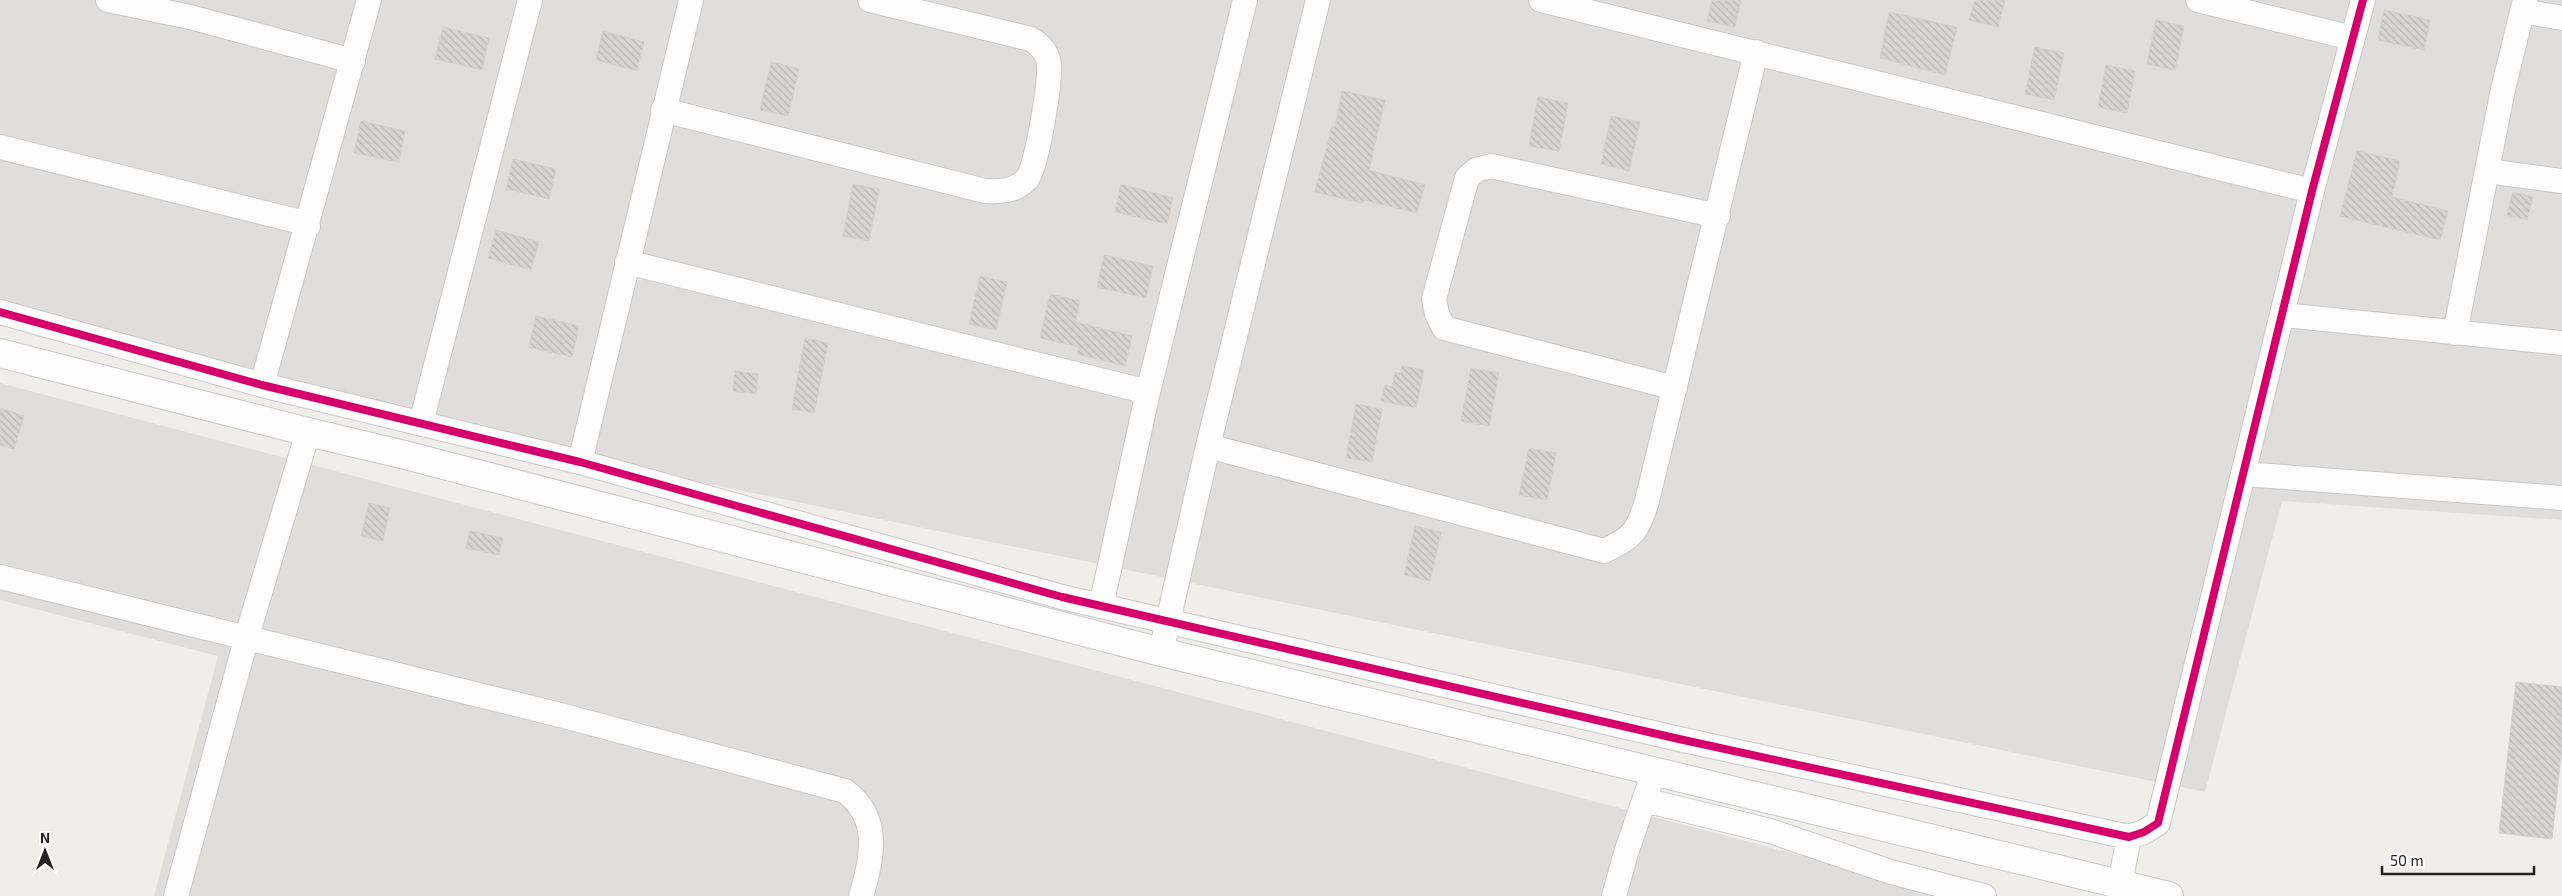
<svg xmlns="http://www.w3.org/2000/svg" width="2562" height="896" viewBox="0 0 2562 896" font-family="'Exo 2',sans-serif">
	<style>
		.residential { fill: #dfdedc }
		.building { fill: url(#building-back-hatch); stroke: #d3d0cc }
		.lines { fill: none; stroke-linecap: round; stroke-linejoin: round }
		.minor-casing { stroke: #c9c8c7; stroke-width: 26 }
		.tertiary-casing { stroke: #c9c8c7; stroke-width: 30 }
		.minor { stroke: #fdfcfc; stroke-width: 24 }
		.tertiary { stroke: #fdfcfc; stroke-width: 28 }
		.cycleway-casing { stroke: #fff; stroke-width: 11 }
		.cycleway { stroke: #d6006c; stroke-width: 8 }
	</style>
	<defs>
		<pattern id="building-back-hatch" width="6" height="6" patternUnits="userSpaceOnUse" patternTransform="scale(1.25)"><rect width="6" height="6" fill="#d7d4d2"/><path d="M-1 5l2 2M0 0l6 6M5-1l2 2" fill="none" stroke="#b8b6b4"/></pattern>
	</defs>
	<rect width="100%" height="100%" fill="#f0eeeb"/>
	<path class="residential" d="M0,0H2562V520L2282,501L2205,792L190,377L0,318Z
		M0,383L1955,896H154L218,656L0,600Z"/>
	<path class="building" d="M1712,0H1741L1735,27L1707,21Z
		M1975,0H2005L1998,27L1969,20Z
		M2384,10L2430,20L2424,50L2378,40Z
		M1889,12L1957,27L1945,75L1880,58Z
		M2156,20L2184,26L2175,70L2147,64Z
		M443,27L489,38L482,70L435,59Z
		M603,31L644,42L637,71L596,60Z
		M2035,47L2064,53L2054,100L2025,94Z
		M771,62L799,69L788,116L760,110Z
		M2106,65L2135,71L2127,113L2098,107Z
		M1342,91L1385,100L1369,170L1425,185L1417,213L1364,200L1363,203L1315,192L1332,126L1335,127Z
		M1538,97L1568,103L1559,151L1529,146Z
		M1611,116L1640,122L1629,171L1601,164Z
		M361,121L405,131L399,162L354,153Z
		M2357,151L2400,161L2392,197L2448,211L2440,240L2340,216Z
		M513,159L556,169L549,199L506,189Z
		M853,184L879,189L869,241L843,236Z
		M1121,184L1173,198L1167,224L1115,212Z
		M2513,192L2533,197L2527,220L2507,215Z
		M496,230L539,242L531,270L488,258Z
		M1104,255L1153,266L1146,298L1097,287Z
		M980,276L1007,282L996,330L969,324Z
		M1050,294L1080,301L1075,322L1132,336L1125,366L1077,354L1079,347L1040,338Z
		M536,316L579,326L572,357L529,347Z
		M805,338L828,343L814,413L792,409Z
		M1402,366L1424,370L1416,408L1381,401L1385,385L1392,387L1395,372L1400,374Z
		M1471,368L1499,373L1489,426L1461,421Z
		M735,371L758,374L756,394L733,391Z
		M1356,404L1382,409L1372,462L1346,458Z
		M0,408L24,416L14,449L0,445Z
		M1529,448L1556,453L1547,500L1519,495Z
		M369,503L390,508L383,541L361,536Z
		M1415,526L1441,532L1430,581L1404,575Z
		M470,531L503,538L499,555L466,548Z
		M2516,682L2562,687V747L2552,839L2499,833Z"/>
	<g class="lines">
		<g class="minor-casing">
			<path id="minor" d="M108,0L190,17L353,61
				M1541,0L2312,191
				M2198,0L2352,38
				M2522,11L2562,18
				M663,110L985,191C1001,192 1016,191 1027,179C1037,167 1050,84 1049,66C1049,55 1041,45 1031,39L870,0
				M0,147L305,223L308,226
				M2487,171L2562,181
				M627,262L1148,392
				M0,312L262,385L580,462L1062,597L1679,739L2129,837L2144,832L2158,823L2312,191L2363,0
				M2283,315L2562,343
				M2455,333L2503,89L2525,0
				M262,385L369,0
				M1675,388L1444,328L1437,314L1434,299L1467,178L1476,170L1491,166L1718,216
				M421,423L530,0
				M1208,446L1604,551C1633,538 1638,531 1647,501L1756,52
				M580,462L691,0
				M2244,474L2562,498
				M0,577L564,716L845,791C881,818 873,857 861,896
				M1101,606L1148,392L1245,0
				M1161,652L1208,446L1318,0
				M1644,800L1770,831L1891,872L1984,896
				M2120,884L2129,837
				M176,896L247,636L308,432
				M1614,896L1626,853L1649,786"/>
		</g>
		<g class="tertiary-casing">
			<path id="tertiary" d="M0,353L308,432L405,455L1161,652L2169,896"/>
		</g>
		<use href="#minor" class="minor"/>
		<use href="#tertiary" class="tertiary"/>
		<g class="cycleway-casing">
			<path id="cycleway" d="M0,312L262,385L580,462L1062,597L1679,739L2129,837L2144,832L2158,823L2312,191L2363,0"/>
		</g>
		<use href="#cycleway" class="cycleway"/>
	</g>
	<g transform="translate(45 851)" stroke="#ffffff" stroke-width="4" paint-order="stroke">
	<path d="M0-4L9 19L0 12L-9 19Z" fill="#222222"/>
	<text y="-8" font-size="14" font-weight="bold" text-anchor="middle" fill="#222222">N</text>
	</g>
	<path d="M2382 866v8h152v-8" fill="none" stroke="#222222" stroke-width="2.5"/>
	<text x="2390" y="866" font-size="15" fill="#222222" stroke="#ffffff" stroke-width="4" paint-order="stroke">50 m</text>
</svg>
